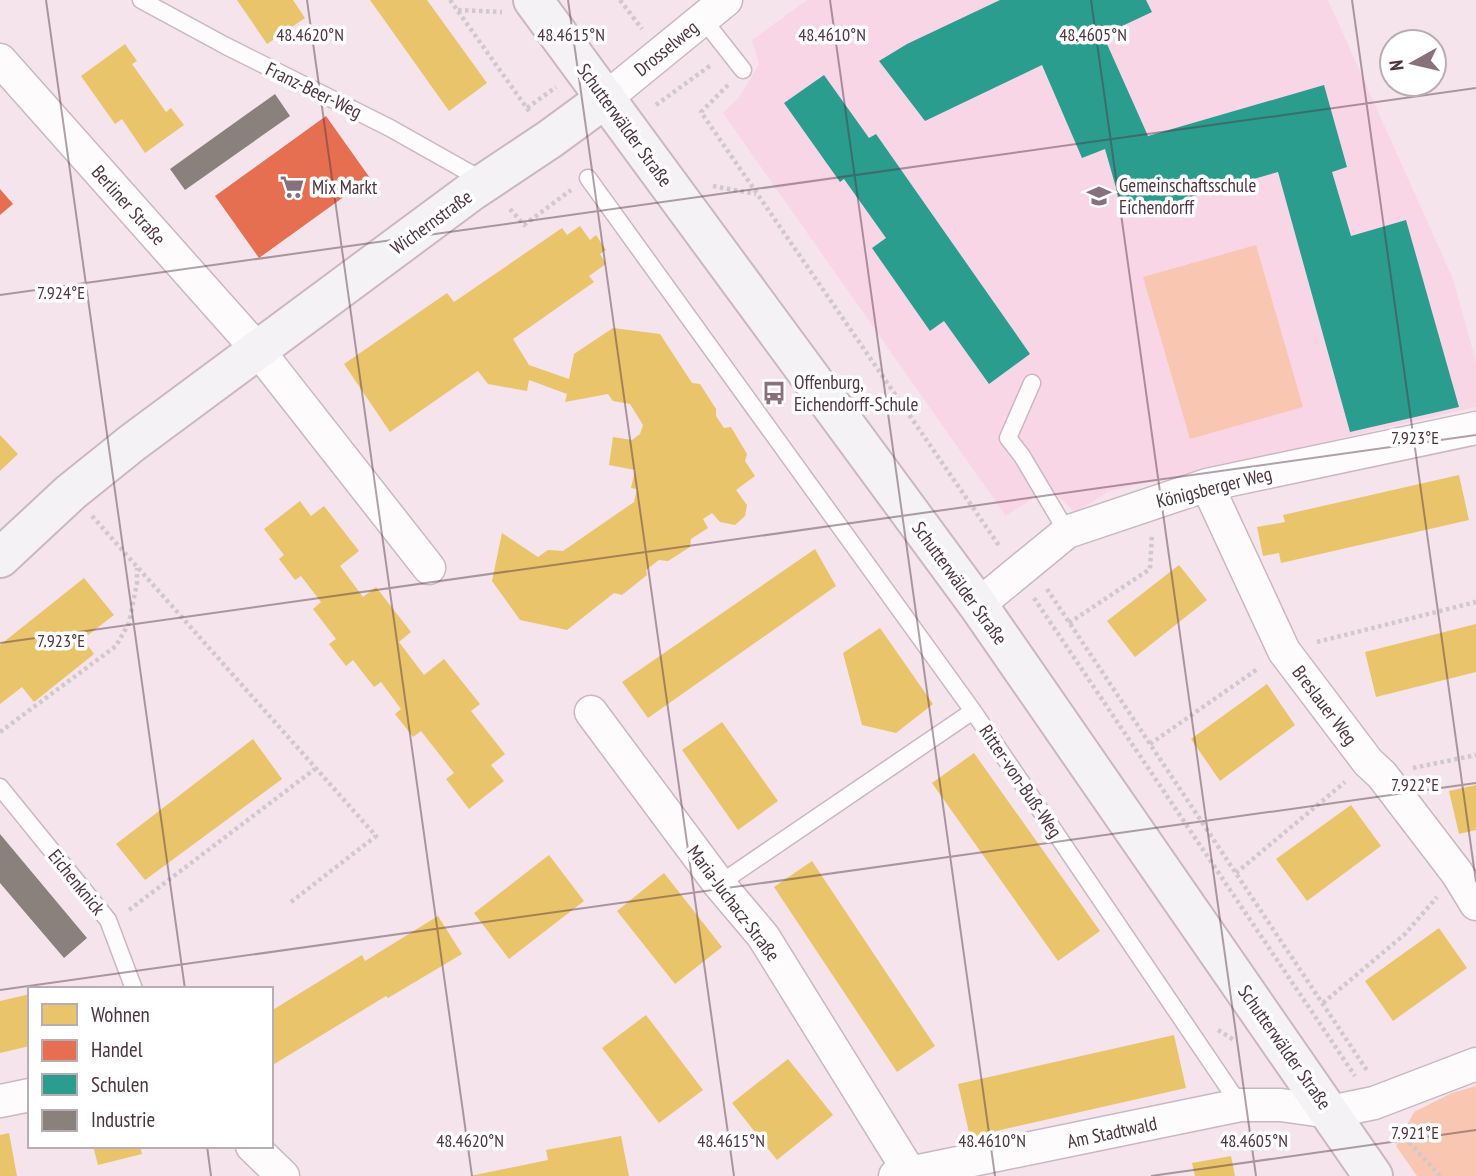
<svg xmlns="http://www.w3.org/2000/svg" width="1476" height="1176" viewBox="0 0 1476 1176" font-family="'PT Sans Narrow',sans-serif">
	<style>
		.built { fill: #f8d6e5 }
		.green { fill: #f9c6b1 }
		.homes { fill: #e9c46a }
		.shops { fill: #e76f51 }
		.schools { fill: #2a9d8f }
		.industry { fill: #8a817c }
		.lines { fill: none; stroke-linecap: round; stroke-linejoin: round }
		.lane-casing { stroke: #cbb7c1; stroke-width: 19 }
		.street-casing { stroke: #cbb7c1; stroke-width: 35 }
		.secondary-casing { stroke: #cbb7c1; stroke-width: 42 }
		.path { stroke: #d0c8cc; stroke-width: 4.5; stroke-dasharray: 3.5 3.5; stroke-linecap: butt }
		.lane { stroke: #fefbfc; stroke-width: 16 }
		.street { stroke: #fefbfc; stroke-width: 32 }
		.secondary { stroke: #f4f2f5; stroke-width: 38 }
		.ticks { fill: none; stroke: #4f3340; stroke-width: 2; stroke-opacity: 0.45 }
		.labels { text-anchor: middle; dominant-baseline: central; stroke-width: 7; stroke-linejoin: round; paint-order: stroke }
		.street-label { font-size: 19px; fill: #4f3340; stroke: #fff }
		.poi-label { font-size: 19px; fill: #4f3340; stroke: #fff; text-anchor: start }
		.ticks-label { font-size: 18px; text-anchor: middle; fill: #4f3340; stroke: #fff; stroke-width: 7; stroke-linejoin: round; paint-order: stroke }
	</style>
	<rect width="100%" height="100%" fill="#f5e4ec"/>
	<path class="built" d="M807,0H1328L1453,279L1476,362V407L1109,491L1075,513L1050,487L1006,516L723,113L739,98L759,64L752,40Z"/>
	<path class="green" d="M1256,245L1303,407L1190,439L1143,277Z
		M1476,1086V1176H1417L1396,1146L1414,1112L1452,1093Z"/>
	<path class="homes" d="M237,0H293L305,18L267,44Z
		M370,0H427L487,83L449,111Z
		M125,44L137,61L132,64L166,112L171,108L184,125L145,153L122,119L115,124L81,76Z
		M580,226L590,240L596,235L606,250L600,254L606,264L589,276L594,282L513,339L529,365L569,379L574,354L613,328L660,334L692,383L700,384L716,409V416L724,428L731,427L747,454L745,461L755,476L736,490L747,505L745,516L735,525L720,522L712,513L703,519L708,528L691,539L690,547L668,561L659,560L646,570L647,575L622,595L614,593L567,630L520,620L492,581L502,533L538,557L548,550L563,551L634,502L637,489L631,488L635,470L609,465L613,437L632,440L640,434L643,425L630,404L613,401L608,394L565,402L567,394L529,380L527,391L488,384L478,371L390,432L344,364L447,293L454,302L562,228L567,235Z
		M0,435L18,454L0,471Z
		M1459,475L1469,520L1281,563L1279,553L1263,556L1257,527L1285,522L1283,515Z
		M300,501L311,516L324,506L359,551L340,566L363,597L376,587L411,632L399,642L424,675L444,659L480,704L471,711L505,754L491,765L504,781L469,809L446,779L454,773L421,731L413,737L395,714L401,709L381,682L374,687L353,660L346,666L329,644L336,639L313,609L321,602L301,576L295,580L279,559L284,555L264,529Z
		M815,549L836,586L648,718L622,682Z
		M1179,565L1207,600L1135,657L1107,621Z
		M84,578L114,615L83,639L94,654L34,702L22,687L0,704V645Z
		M1476,624V672L1376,697L1365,652Z
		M880,628L933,704L896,733L862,725L843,653Z
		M1267,684L1295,725L1220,781L1191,739Z
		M722,722L778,801L738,830L682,750Z
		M253,739L282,779L145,880L116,844Z
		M974,753L1100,931L1058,961L932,783Z
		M1476,785V830L1459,834L1449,791Z
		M1351,805L1381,846L1307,901L1276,859Z
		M549,855L584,901L509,959L474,913Z
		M812,861L935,1046L897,1072L774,887Z
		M664,873L722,947L675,984L617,911Z
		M438,916L462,954L388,998L386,996L271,1066V1011L362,955L365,961Z
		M1439,928L1467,968L1393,1021L1365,981Z
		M30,994V1046L0,1053V1001Z
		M646,1015L703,1090L659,1123L602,1048Z
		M1174,1035L1186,1088L970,1137L958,1084Z
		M788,1059L833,1115L777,1160L732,1103Z
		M9,1133L17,1176H0V1135Z
		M621,1136L629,1176H470L548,1160L546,1150Z
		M93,1146H140L142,1154L98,1165Z
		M1231,1156L1235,1176H1195L1192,1163Z"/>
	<path class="shops" d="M326,116L370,178L259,258L215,196Z
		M0,189L13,204L0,215Z"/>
	<path class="schools" d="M1000,0H1146L1152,12L1103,35L1148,136L1324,85L1347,167L1332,172L1351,236L1406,220L1459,407L1350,432L1278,172L1124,216L1105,149L1082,158L1042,65L925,121L879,61L907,44Z
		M824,75L869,138L876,134L1030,354L989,384L944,321L930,331L872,248L886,238L844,179L840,182L784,103Z"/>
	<path class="industry" d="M275,94L290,116L185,190L170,169Z
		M0,834L87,938L64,958L0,883Z"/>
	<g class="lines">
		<g class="lane-casing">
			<path id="lane" d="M141,0L226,46L390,128L484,181
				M702,18L743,70
				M588,178L973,711L1240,1105
				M1032,383L1008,438L1022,456L1067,532
				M0,787L108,920L134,989
				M719,884L973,711"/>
		</g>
		<g class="street-casing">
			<path id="street" d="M0,60L257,349L429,568
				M606,98L726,0
				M1207,485L1284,651L1368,762L1382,775L1457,873L1476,904
				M978,605L1067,532L1207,485L1476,428
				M591,712L719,884L763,936L910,1173
				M0,1101L30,1095
				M252,1146L283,1176
				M895,1176L1240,1105H1281L1330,1112L1374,1103L1476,1064"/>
		</g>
		<g class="secondary-casing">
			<path id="secondary" d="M533,0L978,605L1373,1176
				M0,558L71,492L132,443L472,191L550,139L606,98"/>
		</g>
		<path class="path" d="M450,0L531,114
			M620,0L642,29
			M458,10L502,12
			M728,85L701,112L1000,547
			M656,105L711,65
			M527,108L556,87
			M713,186L756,194
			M510,209L524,225L571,190
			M92,516L376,836L291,902
			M1047,589L1368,1072
			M1034,598L1355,1076
			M1069,623L1150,569L1152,534
			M1317,642L1476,602
			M0,732L116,646L129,623L137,583V568
			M1150,744L1259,668
			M1413,768L1476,755
			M1236,873L1345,782
			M129,910L315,769
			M1323,1003L1405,934L1437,897
			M1218,1030L1234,1040
			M1395,1127L1440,1176"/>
		<use href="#lane" class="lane"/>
		<use href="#street" class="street"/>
		<use href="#secondary" class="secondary"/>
	</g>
	<path class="ticks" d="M46,0L185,989M307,0L472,1176M568,0L734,1176M830,0L995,1176M1091,0L1256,1176M1352,0L1476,882M0,295L1476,88M0,643L1476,435M0,990L1476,783M207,1146L211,1176M1151,1176L1476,1130"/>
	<defs>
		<g id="supermarket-bare" transform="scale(1.89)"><path d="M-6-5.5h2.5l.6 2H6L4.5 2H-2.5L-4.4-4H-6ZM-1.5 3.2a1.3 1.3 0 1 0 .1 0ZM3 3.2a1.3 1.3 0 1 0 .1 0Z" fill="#89717c" stroke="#fff" stroke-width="2.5" paint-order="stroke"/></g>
		<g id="school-bare" transform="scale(1.89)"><path d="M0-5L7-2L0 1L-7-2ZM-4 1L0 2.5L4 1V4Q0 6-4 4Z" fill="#89717c" stroke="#fff" stroke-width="2.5" paint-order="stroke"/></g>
		<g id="bus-bare" transform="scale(1.89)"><path d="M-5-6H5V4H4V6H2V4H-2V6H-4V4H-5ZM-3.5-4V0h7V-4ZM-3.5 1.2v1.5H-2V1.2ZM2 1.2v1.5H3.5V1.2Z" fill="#89717c" stroke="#fff" stroke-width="2.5" paint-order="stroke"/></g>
	</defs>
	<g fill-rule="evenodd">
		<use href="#supermarket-bare" x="292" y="187"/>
		<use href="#school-bare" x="1099" y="196"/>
		<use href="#bus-bare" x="774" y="393"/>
	</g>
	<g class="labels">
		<g class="street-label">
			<text transform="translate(666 48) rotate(-39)">Drosselweg</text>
			<text transform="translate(314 90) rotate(26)">Franz-Beer-Weg</text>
			<text transform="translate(625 125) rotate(54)">Schutterwälder Straße</text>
			<text transform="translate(129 205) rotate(48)">Berliner Straße</text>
			<text transform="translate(431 222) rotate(-36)">Wichernstraße</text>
			<text transform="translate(1214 487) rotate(-14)">Königsberger Weg</text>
			<text transform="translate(960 583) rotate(54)">Schutterwälder Straße</text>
			<text transform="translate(1325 705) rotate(53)">Breslauer Weg</text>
			<text transform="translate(1021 781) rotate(56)">Ritter-von-Buß-Weg</text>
			<text transform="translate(77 882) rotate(51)">Eichenknick</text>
			<text transform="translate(734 903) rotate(53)">Maria-Juchacz-Straße</text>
			<text transform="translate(1285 1047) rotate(55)">Schutterwälder Straße</text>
			<text transform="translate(1112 1132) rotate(-12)">Am Stadtwald</text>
		</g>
		<g class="poi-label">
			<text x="1119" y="185">Gemeinschaftsschule<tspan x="1119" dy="22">Eichendorff</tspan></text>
			<text x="312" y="187">Mix Markt</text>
			<text x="794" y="382">Offenburg,<tspan x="794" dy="22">Eichendorff-Schule</tspan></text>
		</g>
	</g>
	<g class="ticks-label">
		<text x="310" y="41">48.4620°N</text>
		<text x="571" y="41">48.4615°N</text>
		<text x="832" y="41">48.4610°N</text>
		<text x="1093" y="41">48.4605°N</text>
		<text x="61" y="299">7.924°E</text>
		<text x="1415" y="444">7.923°E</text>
		<text x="61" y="647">7.923°E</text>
		<text x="1415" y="791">7.922°E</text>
		<text x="1415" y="1139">7.921°E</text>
		<text x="470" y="1147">48.4620°N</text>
		<text x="731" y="1147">48.4615°N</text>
		<text x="992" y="1147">48.4610°N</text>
		<text x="1254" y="1147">48.4605°N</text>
	</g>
	<rect x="28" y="987" width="245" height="161" fill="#ffffff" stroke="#b9adb3" stroke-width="2"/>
	<rect x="42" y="1004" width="35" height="21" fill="#e9c46a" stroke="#b9adb3" stroke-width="2"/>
	<text x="91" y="1022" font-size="21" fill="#4f3340">Wohnen</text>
	<rect x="42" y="1040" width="35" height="21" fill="#e76f51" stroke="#b9adb3" stroke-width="2"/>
	<text x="91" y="1057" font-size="21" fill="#4f3340">Handel</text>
	<rect x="42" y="1074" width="35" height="21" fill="#2a9d8f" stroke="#b9adb3" stroke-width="2"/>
	<text x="91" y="1092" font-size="21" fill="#4f3340">Schulen</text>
	<rect x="42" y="1110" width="35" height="21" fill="#8a817c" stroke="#b9adb3" stroke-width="2"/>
	<text x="91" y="1127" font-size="21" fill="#4f3340">Industrie</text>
	<g transform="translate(1413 63) rotate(262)"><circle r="33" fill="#ffffff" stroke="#b9adb3" stroke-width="2"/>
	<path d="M0-5L12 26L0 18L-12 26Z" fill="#89717c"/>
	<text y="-10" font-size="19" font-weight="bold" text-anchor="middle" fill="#4f3340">N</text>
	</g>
</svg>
